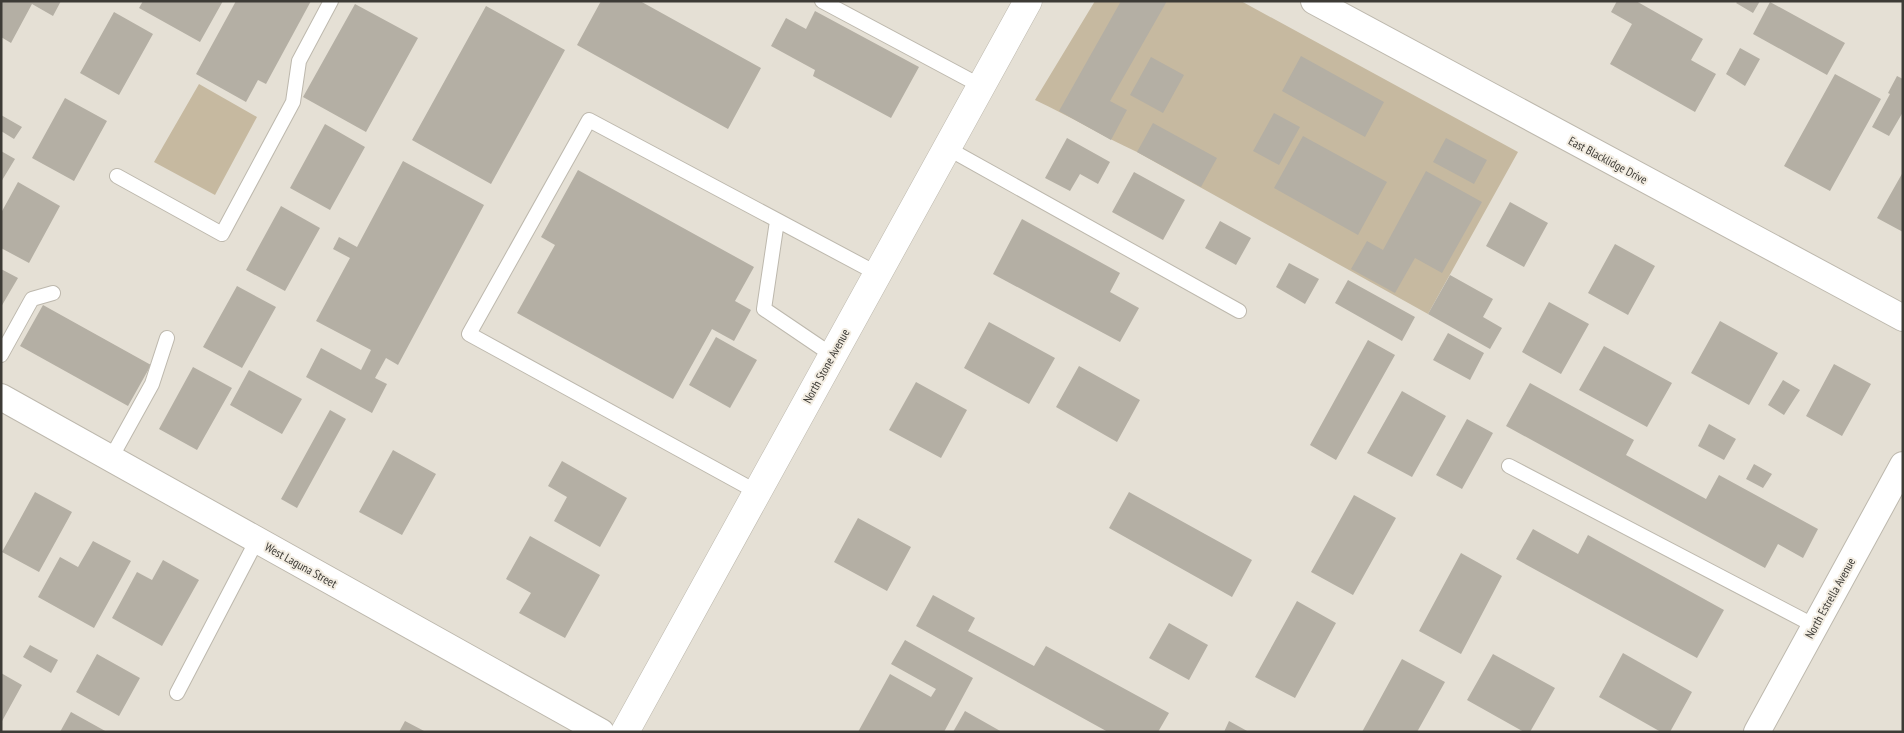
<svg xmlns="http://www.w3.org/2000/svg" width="1904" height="733" viewBox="0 0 1904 733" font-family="'PT Sans Narrow',sans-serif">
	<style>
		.green { fill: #c6b9a0 }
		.building { fill: #b4afa4 }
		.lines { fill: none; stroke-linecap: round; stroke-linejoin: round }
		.lane-casing { stroke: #bdb8ad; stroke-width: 16 }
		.street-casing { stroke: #bdb8ad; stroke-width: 28 }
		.secondary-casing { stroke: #bdb8ad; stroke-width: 29 }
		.lane { stroke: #fff; stroke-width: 14 }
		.street { stroke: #fff; stroke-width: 26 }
		.secondary { stroke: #fff; stroke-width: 28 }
		.labels { text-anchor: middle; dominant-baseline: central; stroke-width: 4; stroke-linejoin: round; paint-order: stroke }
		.street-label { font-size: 12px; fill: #3d3b36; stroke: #f3ede2 }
	</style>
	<rect width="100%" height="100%" fill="#e5e0d5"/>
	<path class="green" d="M1095,1H1241L1518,152L1428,314L1137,152C1102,136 1070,116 1035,100Z
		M199,84L257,117L215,195L154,162Z"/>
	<path class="building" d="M1,1H61L53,16L32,4L11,43L1,37Z
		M143,1H223L200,42L139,8Z
		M236,1H311L266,84L258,80L246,102L196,74Z
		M601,1H640L761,68L728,129L577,45Z
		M1121,1H1167L1110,101L1127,110L1111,140L1059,111Z
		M1617,1H1636L1703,39L1691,60L1716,74L1695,112L1610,64L1632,24L1611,12Z
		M1738,1H1760L1753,13L1736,3Z
		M1770,2L1845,43L1827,75L1753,34Z
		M355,4L418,38L366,132L303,97Z
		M486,6L565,50L491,184L412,140Z
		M815,11L919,67L891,118L813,76L815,70L771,46L786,18L806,29Z
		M114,12L153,34L119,95L80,73Z
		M1740,48L1760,59L1745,86L1726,74Z
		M1301,56L1384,102L1365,137L1282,91Z
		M1151,57L1184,75L1163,113L1130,95Z
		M1835,74L1881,99L1830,191L1784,166Z
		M1897,76L1903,79V112L1889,136L1872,127L1890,94L1888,93Z
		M65,98L107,121L74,181L32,158Z
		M1274,113L1300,127L1279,165L1253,151Z
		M1,115L22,127L14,139L1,131Z
		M1153,123L1217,158L1201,187L1137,152Z
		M325,124L365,147L330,210L290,188Z
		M1303,136L1387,182L1358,235L1274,188Z
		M1067,138L1110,162L1098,184L1080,174L1070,191L1045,178Z
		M1446,138L1487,160L1474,184L1433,162Z
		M1,151L15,159L1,182Z
		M403,161L484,205L398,365L386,358L375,378L387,384L372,413L306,377L321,348L361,370L371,350L316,321L350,258L333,249L339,237L357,247Z
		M578,170L754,267L735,301L751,310L734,341L712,329L673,399L517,313L555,245L541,237Z
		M1426,171L1482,202L1442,273L1415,258L1395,293L1351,269L1367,241L1383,250Z
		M1134,172L1185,200L1163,240L1112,212Z
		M1903,172V232L1877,218Z
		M18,182L60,206L29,263L1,248V213Z
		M1510,202L1548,223L1524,267L1486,246Z
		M281,206L320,228L285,291L246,270Z
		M1022,219L1120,273L1110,292L1139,308L1120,342L993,274Z
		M1220,221L1251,238L1236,265L1205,248Z
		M1615,244L1655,266L1628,315L1588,293Z
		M1289,263L1319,279L1305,304L1276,287Z
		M1,269L18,278L1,307Z
		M1450,275L1493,299L1483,317L1502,328L1490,349L1428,314Z
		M1348,280L1415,317L1402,341L1335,303Z
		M237,286L276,307L242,368L203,347Z
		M1549,302L1589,324L1561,374L1522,352Z
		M43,305L151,365L128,406L20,346Z
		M1720,321L1778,353L1749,405L1691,373Z
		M989,322L1055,358L1029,404L964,368Z
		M1448,333L1484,353L1470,380L1433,360Z
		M716,337L757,360L730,408L689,385Z
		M1368,340L1395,355L1336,460L1310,445Z
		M1604,346L1672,383L1647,427L1579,390Z
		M1834,364L1871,384L1842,436L1806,416Z
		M1079,366L1140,400L1117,442L1056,407Z
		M193,367L232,388L197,450L159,429Z
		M249,370L302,399L282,434L230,405Z
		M1783,380L1800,390L1784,415L1768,405Z
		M916,382L967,410L941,458L889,430Z
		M1530,383L1634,440L1626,455L1706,499L1719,475L1818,529L1803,558L1778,544L1765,568L1506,426Z
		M1402,391L1446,416L1412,477L1367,453Z
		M330,410L346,419L297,508L281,499Z
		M1467,419L1493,433L1462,489L1436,475Z
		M1709,424L1736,439L1724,460L1698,446Z
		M393,450L436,474L402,535L359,512Z
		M562,461L627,498L600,547L554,521L567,497L548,486Z
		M1754,464L1772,474L1763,488L1746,479Z
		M35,492L72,512L39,572L2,552Z
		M1129,492L1252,560L1232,597L1109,528Z
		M1354,495L1396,518L1353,595L1311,572Z
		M858,518L911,547L887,591L834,562Z
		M1533,529L1578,554L1588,535L1724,610L1697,658L1516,559Z
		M530,536L600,575L565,638L519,613L531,593L506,579Z
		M93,541L131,561L94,628L38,597L60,557L78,567Z
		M1461,553L1502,576L1461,654L1419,631Z
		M163,560L199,580L162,646L112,618L137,572L152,580Z
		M933,595L975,618L968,631L1034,666L1046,646L1169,713L1158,732H1108L916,626Z
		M1297,601L1336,623L1295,698L1255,677Z
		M1169,623L1208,645L1189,680L1149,658Z
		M905,640L973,678L944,732H858L890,674L931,697L936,689L891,664Z
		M30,645L58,660L51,673L23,657Z
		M1623,653L1692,692L1670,732H1661L1599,697Z
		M97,654L140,678L119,716L76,692Z
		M1493,654L1555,688L1530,732H1524L1467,700Z
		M1402,659L1445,682L1417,732H1362Z
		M1,673L22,685L1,723Z
		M965,711L1002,732H953Z
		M71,712L107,732H60Z
		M405,721L426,732H399Z
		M1229,721L1249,732H1224Z"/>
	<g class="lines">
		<g class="lane-casing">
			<path id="lane" d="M822,1L981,86
				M947,148L1239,311
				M117,176L222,234L293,102L299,61L331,1
				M777,221L764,309L832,355
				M1,355L32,299L53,293
				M111,458L152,384L167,338
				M1509,466L1815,626
				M757,492L469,334L589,120L878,274
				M177,693L257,540"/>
		</g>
		<g class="street-casing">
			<path id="street" d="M1314,1L1903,318
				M1,397L601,732
				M1757,732L1903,465"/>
		</g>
		<g class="secondary-casing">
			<path id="secondary" d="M625,732L1028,1"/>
		</g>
		<use href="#lane" class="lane"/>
		<use href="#street" class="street"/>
		<use href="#secondary" class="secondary"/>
	</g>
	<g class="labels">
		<g class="street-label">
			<text transform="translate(1608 160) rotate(28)">East Blacklidge Drive</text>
			<text transform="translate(826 366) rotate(-61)">North Stone Avenue</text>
			<text transform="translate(301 565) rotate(29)">West Laguna Street</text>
			<text transform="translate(1830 598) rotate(-61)">North Estrella Avenue</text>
		</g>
	</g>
	<rect width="1904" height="733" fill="none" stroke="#3d3b36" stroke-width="5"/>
</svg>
